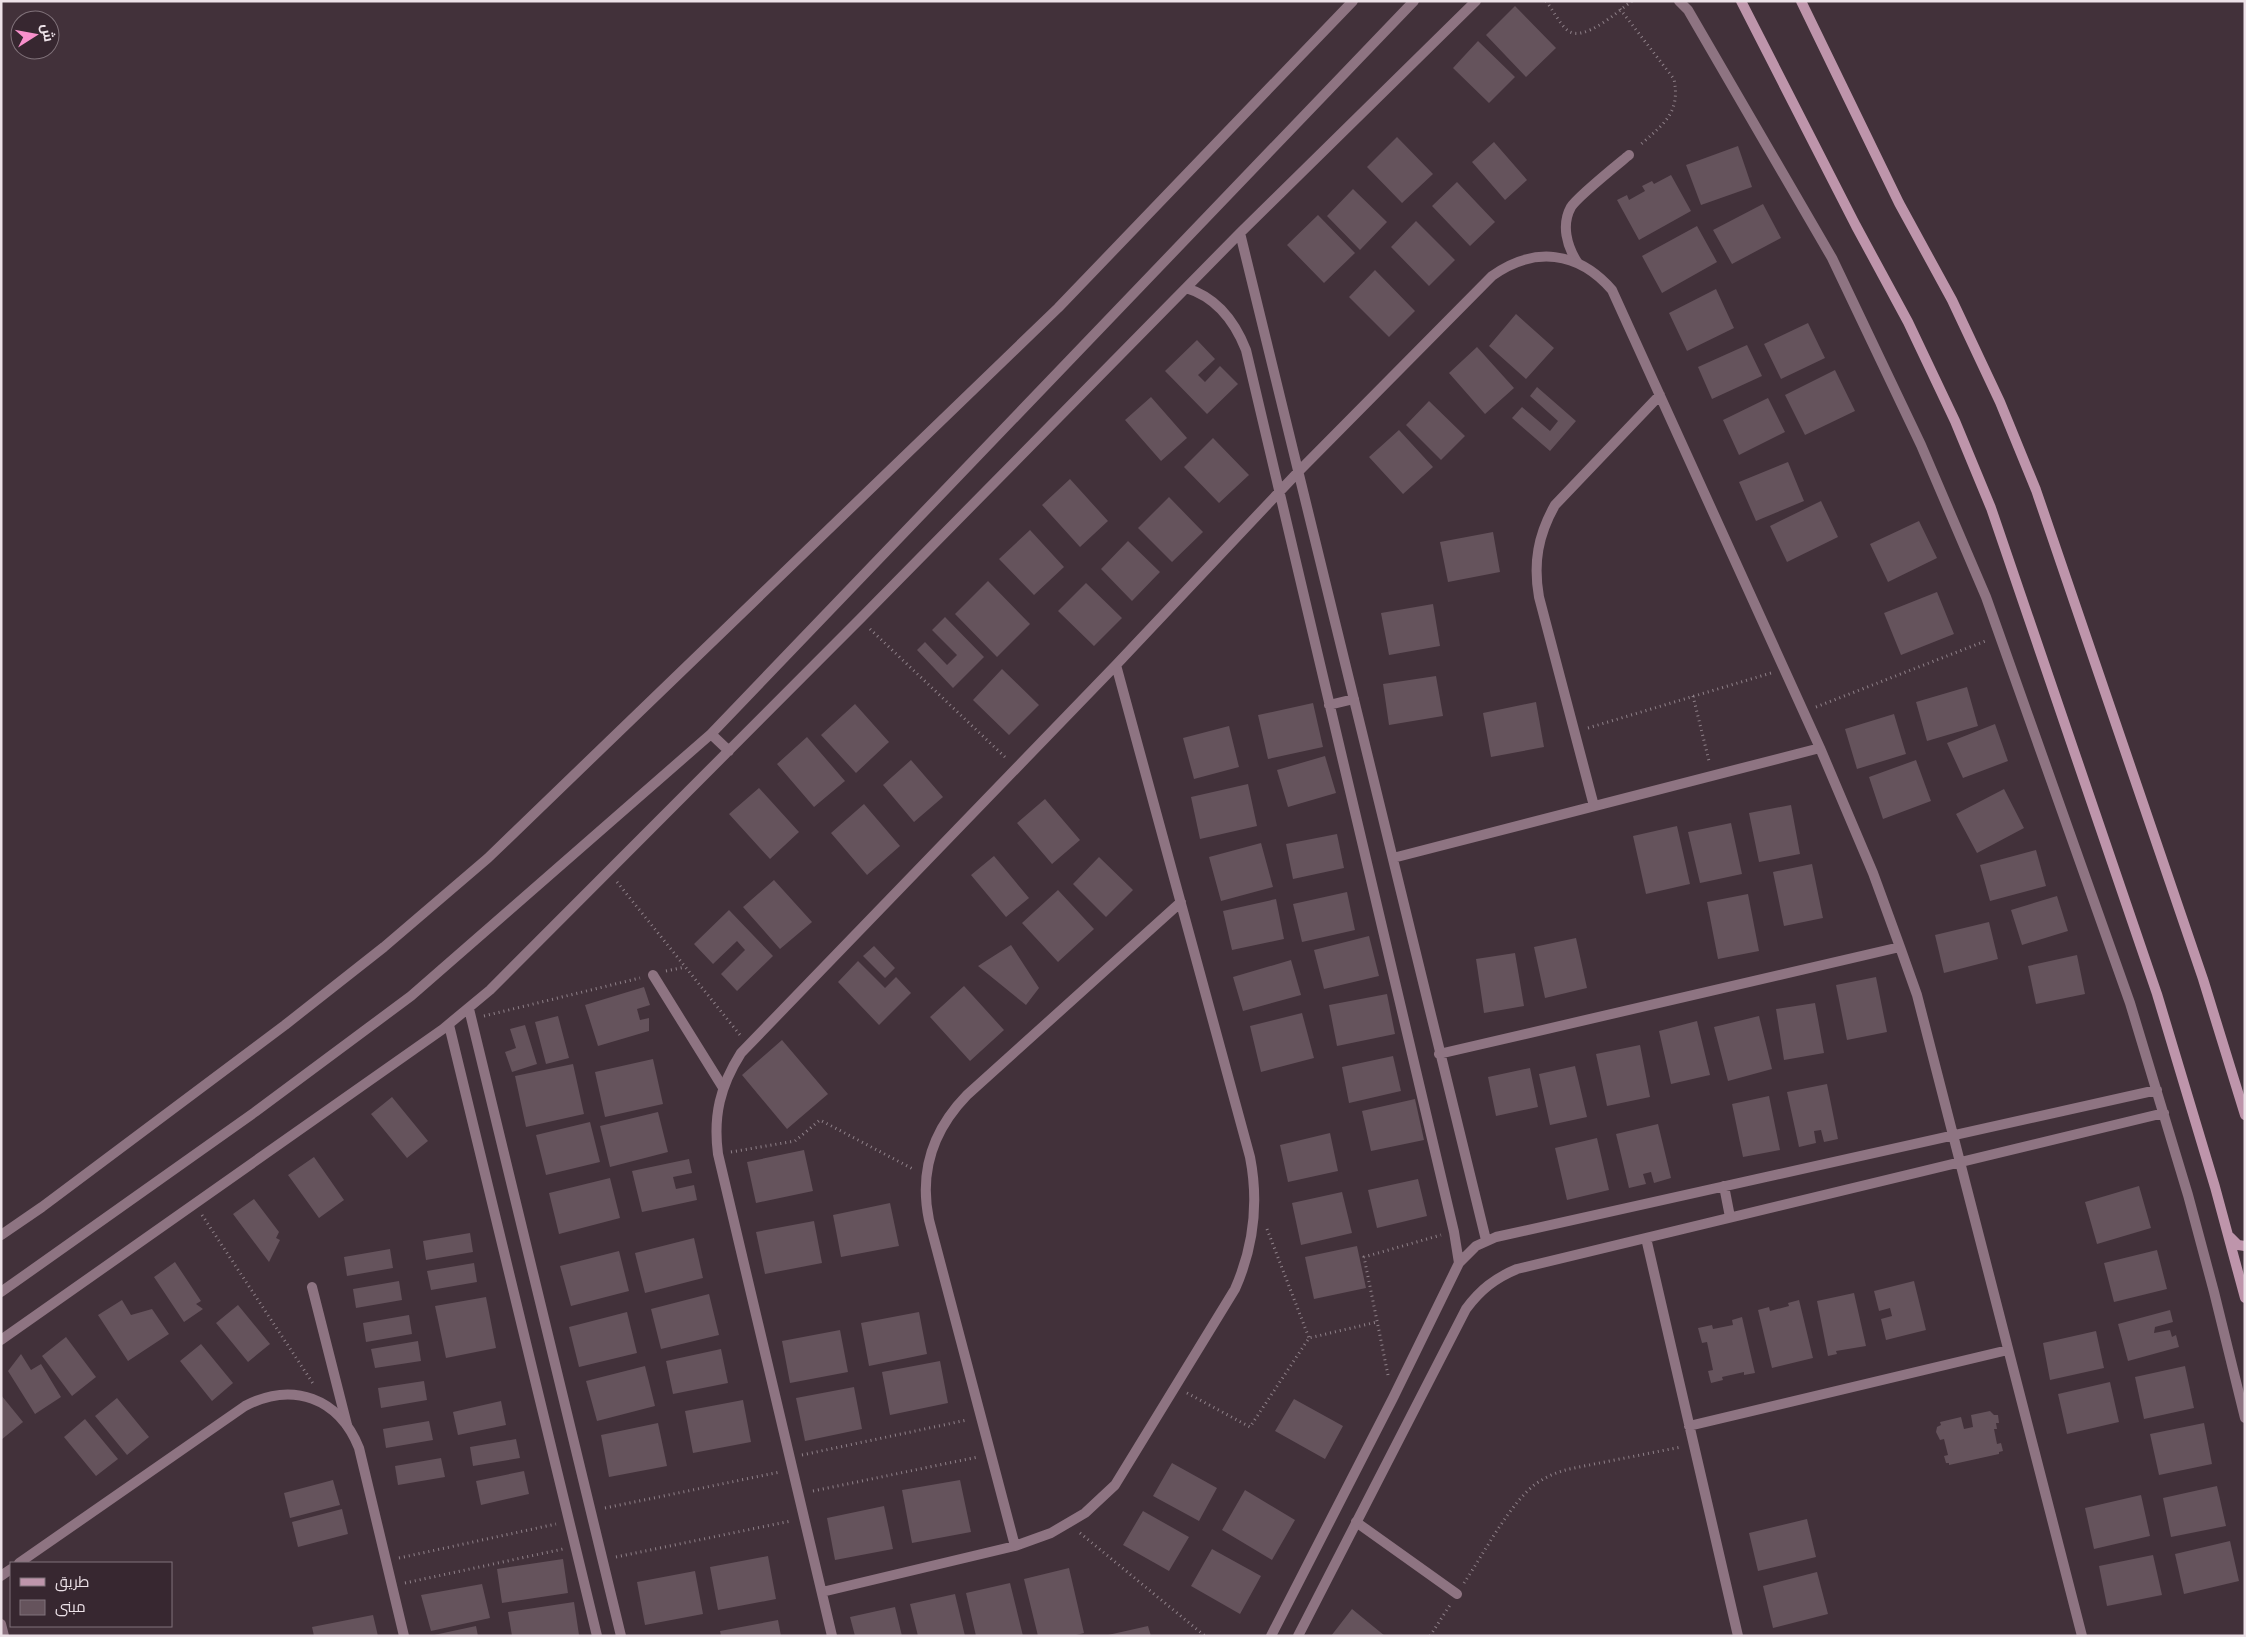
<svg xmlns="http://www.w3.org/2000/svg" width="2246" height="1637" viewBox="0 0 2246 1637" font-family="'Noto Sans',Cairo,sans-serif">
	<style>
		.building { fill: #65535c }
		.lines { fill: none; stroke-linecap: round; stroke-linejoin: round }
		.path { stroke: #8f8189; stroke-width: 3; stroke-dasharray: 1 4; stroke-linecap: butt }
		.lane { stroke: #8e7482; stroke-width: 10 }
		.street { stroke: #8e7482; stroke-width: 10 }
		.secondary { stroke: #be95ab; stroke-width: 10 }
	</style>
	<rect width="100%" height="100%" fill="#42313a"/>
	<path class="building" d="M1515,6L1556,48L1526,77L1486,35Z
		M1478,41L1515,77L1489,103L1453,68Z
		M1397,137L1433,174L1402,203L1367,167Z
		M1494,142L1527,180L1505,200L1472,162Z
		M1738,146L1752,187L1701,205L1686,165Z
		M1671,175L1691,211L1639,240L1617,200L1627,195L1629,200L1645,191L1642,186L1652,181L1654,184Z
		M1457,182L1495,222L1470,246L1432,206Z
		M1353,189L1387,222L1360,250L1327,216Z
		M1763,204L1781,238L1732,264L1713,230Z
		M1318,215L1355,253L1324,283L1287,245Z
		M1416,221L1455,260L1429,286L1391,247Z
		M1697,226L1717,262L1662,293L1642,256Z
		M1375,270L1415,311L1389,337L1349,297Z
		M1716,289L1734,328L1687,351L1669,313Z
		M1516,314L1554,348L1526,379L1489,346Z
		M1808,323L1825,358L1781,379L1764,344Z
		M1197,340L1215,359L1198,375L1205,382L1220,366L1238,384L1207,414L1165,371Z
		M1747,345L1762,376L1712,399L1698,367Z
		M1477,347L1514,388L1485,414L1449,373Z
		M1835,370L1855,411L1805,435L1785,395Z
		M1537,387L1576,421L1550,451L1512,418L1522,407L1550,431L1558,421L1530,396Z
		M1151,397L1187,438L1161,461L1125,420Z
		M1768,398L1785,432L1739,455L1723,420Z
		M1429,401L1465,436L1441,460L1406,425Z
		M1399,430L1433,467L1403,494L1369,457Z
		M1213,438L1249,475L1219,503L1184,467Z
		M1788,462L1804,501L1756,521L1739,482Z
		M1070,479L1108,521L1080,547L1042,505Z
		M1169,497L1203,532L1172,562L1138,528Z
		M1821,501L1838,537L1787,562L1770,526Z
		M1919,521L1937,558L1888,582L1870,544Z
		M1030,530L1064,567L1034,595L999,559Z
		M1493,532L1500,572L1448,582L1440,542Z
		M1128,541L1160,572L1132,601L1101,569Z
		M988,581L1030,624L997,657L955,614Z
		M1086,583L1122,618L1094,646L1058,611Z
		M1937,592L1954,634L1901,655L1884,613Z
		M1433,604L1440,646L1389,655L1381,613Z
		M945,617L984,657L953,688L917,650L925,642L947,665L957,655L932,630Z
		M1002,669L1039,705L1009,735L973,700Z
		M1436,676L1443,716L1389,725L1383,684Z
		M1967,687L1978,726L1927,741L1916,702Z
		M1536,702L1544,747L1491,757L1483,713Z
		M1313,703L1323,747L1268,759L1258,715Z
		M855,704L889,742L856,773L821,735Z
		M1894,714L1906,754L1857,769L1845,729Z
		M1995,724L2008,761L1963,778L1947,743Z
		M1229,726L1239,767L1194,779L1183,738Z
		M807,737L845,781L814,807L777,764Z
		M1325,756L1336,793L1288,807L1277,770Z
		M911,760L943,797L914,822L883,785Z
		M1916,760L1931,801L1883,819L1869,777Z
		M1248,784L1257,826L1200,839L1191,797Z
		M759,788L799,832L770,859L729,814Z
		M2004,789L2024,828L1977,853L1956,814Z
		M1045,799L1080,840L1052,864L1017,823Z
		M864,804L900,846L867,875L831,833Z
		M1791,805L1800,854L1759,862L1749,813Z
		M1731,823L1742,874L1700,883L1688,832Z
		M1677,826L1690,884L1646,894L1633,836Z
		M1337,834L1344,868L1293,879L1286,844Z
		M1261,843L1273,887L1221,901L1209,857Z
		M2036,850L2046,886L1990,901L1980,865Z
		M994,856L1029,898L1006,917L971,875Z
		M1099,857L1133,890L1106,917L1073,884Z
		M1812,864L1823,918L1784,926L1773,872Z
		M774,880L812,922L780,949L743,907Z
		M1058,890L1094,929L1058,962L1022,923Z
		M1347,892L1355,930L1302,942L1293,904Z
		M1748,894L1759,951L1718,959L1707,902Z
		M2057,896L2068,931L2022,945L2011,910Z
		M1276,899L1284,939L1232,950L1223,911Z
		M729,910L773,956L737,991L721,974L745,950L737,941L713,964L694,944Z
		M1989,922L1998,959L1944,973L1935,935Z
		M1369,936L1379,976L1324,989L1314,950Z
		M1576,938L1587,988L1545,998L1534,947Z
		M1011,945L1039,988L1026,1005L978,966Z
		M874,946L895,968L885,978L863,956Z
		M1515,953L1524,1006L1484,1013L1476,959Z
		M2077,955L2085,994L2036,1004L2028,966Z
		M1291,960L1301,995L1243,1011L1233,977Z
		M858,961L885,988L896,977L911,993L879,1025L838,982Z
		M1876,977L1887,1032L1847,1040L1836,985Z
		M964,986L1004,1030L970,1061L930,1017Z
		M644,987L650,1005L637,1009L640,1020L649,1018V1031L598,1046L585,1005Z
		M1387,994L1395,1034L1337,1046L1329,1005Z
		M1815,1003L1824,1053L1784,1060L1776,1009Z
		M1302,1013L1314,1058L1261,1072L1250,1026Z
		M558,1016L569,1058L546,1064L535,1022Z
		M1759,1016L1772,1069L1728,1081L1714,1027Z
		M1697,1021L1710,1075L1671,1084L1659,1031Z
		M525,1025L537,1064L512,1072L505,1052L516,1048L510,1029Z
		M782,1040L828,1094L787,1129L742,1075Z
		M1640,1045L1650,1097L1607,1106L1596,1054Z
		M1393,1056L1401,1091L1349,1103L1342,1067Z
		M653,1059L663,1104L605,1117L595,1072Z
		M573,1064L584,1114L526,1127L515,1076Z
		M1575,1066L1587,1117L1550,1125L1539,1074Z
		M1530,1068L1538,1107L1496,1116L1488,1077Z
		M1827,1084L1838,1139L1824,1142L1821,1130L1814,1131L1816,1143L1799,1147L1787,1092Z
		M1769,1096L1780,1150L1743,1157L1732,1104Z
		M392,1097L428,1141L407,1158L371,1114Z
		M1415,1099L1424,1140L1371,1151L1362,1111Z
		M658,1112L668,1152L610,1167L600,1126Z
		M590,1122L600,1162L546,1175L536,1135Z
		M1658,1124L1671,1178L1654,1183L1651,1172L1643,1174L1646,1184L1629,1188L1616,1134Z
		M1330,1133L1338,1171L1288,1182L1280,1145Z
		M1597,1138L1609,1190L1567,1200L1555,1148Z
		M804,1150L813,1191L756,1203L747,1162Z
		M314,1157L344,1200L319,1218L288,1175Z
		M689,1159L692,1173L673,1177L676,1189L694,1185L697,1200L642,1212L632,1171Z
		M610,1178L620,1218L559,1234L549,1193Z
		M1418,1179L1427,1216L1377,1228L1368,1190Z
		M2139,1186L2151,1228L2097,1244L2085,1202Z
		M1342,1192L1352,1233L1301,1245L1292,1203Z
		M254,1199L279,1232L276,1238L280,1240L269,1262L233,1214Z
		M890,1203L899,1246L841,1257L833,1215Z
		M814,1221L822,1263L765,1274L756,1232Z
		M470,1233L473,1252L426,1260L423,1241Z
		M694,1238L703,1278L645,1293L635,1253Z
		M1357,1246L1366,1288L1314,1299L1305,1257Z
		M390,1249L393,1268L347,1276L344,1257Z
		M2157,1250L2167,1289L2114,1302L2104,1263Z
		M619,1251L629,1291L571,1306L560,1266Z
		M175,1262L201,1301L196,1304L203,1309L184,1322L154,1277Z
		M474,1263L477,1282L431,1290L427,1271Z
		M399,1281L402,1300L356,1308L353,1289Z
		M1914,1281L1926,1330L1886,1340L1881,1319L1892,1316L1890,1308L1879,1311L1874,1291Z
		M1854,1293L1866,1346L1836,1351L1837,1354L1828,1356L1817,1301Z
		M709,1294L719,1335L661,1349L651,1309Z
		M486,1297L496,1348L446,1358L435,1306Z
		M122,1300L131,1315L152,1309L169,1334L128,1361L98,1315Z
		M1799,1300L1813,1358L1772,1368L1758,1310L1769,1307L1770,1311L1789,1306L1788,1303Z
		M238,1305L270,1344L248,1362L216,1323Z
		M2170,1310L2173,1322L2155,1327L2154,1333L2170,1330L2172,1337L2176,1335L2179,1347L2128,1361L2118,1324Z
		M627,1312L637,1353L579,1367L569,1327Z
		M919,1312L927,1354L869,1366L861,1323Z
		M409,1315L412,1334L366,1342L363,1323Z
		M1742,1317L1755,1373L1744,1375V1372L1722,1377L1723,1380L1711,1383L1708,1371L1713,1370L1707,1342L1702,1343L1698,1328L1712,1325L1713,1329L1733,1325L1732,1320Z
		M840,1330L848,1372L790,1383L782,1341Z
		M2096,1331L2104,1368L2050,1380L2043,1343Z
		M66,1337L96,1377L72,1396L42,1356Z
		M418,1341L421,1361L375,1368L371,1349Z
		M201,1344L233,1383L212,1401L180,1361Z
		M721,1349L728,1383L673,1394L666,1361Z
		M21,1354L31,1370L41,1364L61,1397L35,1414L8,1371Z
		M940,1361L948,1403L890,1415L882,1372Z
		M645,1366L655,1406L597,1421L586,1381Z
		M2185,1366L2194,1408L2144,1419L2135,1377Z
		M424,1381L427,1400L381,1408L378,1388Z
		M2110,1382L2119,1422L2067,1434L2058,1394Z
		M854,1387L862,1429L805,1441L796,1398Z
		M1,1395L23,1422L1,1440Z
		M117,1398L149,1437L127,1455L95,1416Z
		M1294,1399L1343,1426L1325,1459L1275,1431Z
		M743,1400L751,1442L693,1453L685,1411Z
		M501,1401L506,1425L458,1435L453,1412Z
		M1990,1411L1994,1415H1998L1999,1423H1996L1997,1429H1994L1997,1444L2001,1443L2003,1451L1999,1452V1454L1949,1465V1463H1946L1944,1456L1948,1455L1944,1439L1940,1440L1936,1432L1937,1427L1941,1425L1940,1422L1961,1417L1964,1429L1973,1427L1971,1415Z
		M85,1419L118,1459L96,1476L64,1437Z
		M429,1421L433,1440L386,1448L383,1429Z
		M658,1423L667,1466L609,1477L601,1435Z
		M2204,1423L2212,1464L2159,1475L2150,1434Z
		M516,1439L520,1458L473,1466L470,1447Z
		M441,1458L445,1477L398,1485L395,1466Z
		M1172,1463L1217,1488L1199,1521L1153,1496Z
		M524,1471L529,1494L481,1505L476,1481Z
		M333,1480L340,1505L290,1518L284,1493Z
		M960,1480L971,1532L912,1543L902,1490Z
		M2217,1486L2226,1526L2171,1537L2163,1498Z
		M1245,1490L1295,1520L1272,1560L1222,1530Z
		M2141,1495L2150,1536L2094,1549L2085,1508Z
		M884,1506L893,1549L835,1560L827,1518Z
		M342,1509L348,1534L298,1547L292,1522Z
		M1143,1511L1189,1537L1169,1571L1123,1545Z
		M1807,1519L1816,1557L1758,1571L1749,1533Z
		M2230,1541L2239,1581L2184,1594L2175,1554Z
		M1212,1549L1261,1576L1240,1614L1191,1586Z
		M2153,1555L2162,1595L2107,1606L2099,1566Z
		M768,1556L776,1599L718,1610L710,1567Z
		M563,1559L568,1593L502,1603L497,1569Z
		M1069,1568L1084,1633L1072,1636H1038L1024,1579Z
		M695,1571L703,1614L645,1625L637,1582Z
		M1817,1572L1828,1614L1773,1628L1763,1586Z
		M1010,1583L1023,1636H976L966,1593Z
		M482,1584L490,1618L431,1631L421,1595Z
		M955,1594L965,1636H918L910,1604Z
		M574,1602L579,1635L512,1636L508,1612Z
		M895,1607L902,1636H855L850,1617Z
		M1352,1609L1385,1636H1331Z
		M373,1615L378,1636H314L312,1627Z
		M778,1620L781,1636H721L720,1631Z
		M476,1626L478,1636H435L434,1635Z
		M1148,1626L1151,1636H1108V1635Z"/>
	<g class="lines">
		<path class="path" d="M1546,1C1553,10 1559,23 1567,30C1583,44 1618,11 1632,1
			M1620,9L1674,79C1681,114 1662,125 1639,146
			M870,629L1007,759
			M1693,696L1709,761
			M1816,707L1988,640
			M1588,728L1771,673
			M617,882L740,1035
			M666,971L685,967
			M484,1016L640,978
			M731,1152L795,1141L820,1120L913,1169
			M202,1215L314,1385
			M1267,1229L1309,1338
			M1388,1375L1364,1257L1441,1235
			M1187,1393L1250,1427L1309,1338L1377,1322
			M802,1455L967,1420
			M813,1491L978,1457
			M605,1508L780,1472
			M1080,1533L1205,1636
			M616,1557L791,1521
			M399,1558L556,1524
			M405,1583L563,1549
			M1464,1583C1483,1555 1511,1501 1537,1483C1547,1476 1558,1472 1569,1469L1681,1447
			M1430,1636L1450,1605"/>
		<path class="lane" d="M1577,262C1567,246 1561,225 1571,207C1577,197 1617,165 1629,155
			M653,975L722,1086
			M312,1287L347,1425
			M1356,1522L1457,1594"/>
		<path class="street" d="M1679,1L1688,10L1832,258L1921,445L1986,597L2130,1003L2188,1195L2214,1292L2245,1418
			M1240,233C1325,568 1402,905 1486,1240
			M1186,288C1216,297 1235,322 1246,350L1454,1232L1459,1263
			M1329,705L1354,699
			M711,734L729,751
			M1594,806L1539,597C1533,563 1538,535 1555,505L1660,395
			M1393,858L1820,748
			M469,1009L621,1636
			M449,1025L597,1636
			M1439,1054L1900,947
			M1724,1186L1730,1217
			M1,1235L42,1207L285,1025L384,947L488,858L1058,308L1353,1
			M1646,1238L1738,1636
			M1,1292L255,1112L411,996L711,734L1414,1
			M1,1340L443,1029L490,990L860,619L1240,233L1476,1
			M1689,1426L2008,1350
			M1015,1546L929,1220C919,1172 933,1130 967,1095L1181,902
			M19,1563L245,1406C293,1381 339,1398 359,1448L404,1636
			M1,1576L11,1569
			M822,1592L1015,1546L1051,1533L1085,1513L1115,1485L1235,1289C1254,1246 1259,1203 1250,1157L1116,665
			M1,1624L4,1636
			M832,1636L718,1154C713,1116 720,1086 741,1053L1116,665L1300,470L1492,276C1534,246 1578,251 1612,290L1820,748L1873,873L1900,947L1917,995L2082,1636
			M1271,1636L1393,1398L1459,1263L1476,1246L1496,1237L2157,1090
			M1298,1636L1466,1309C1480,1290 1495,1278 1517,1269L2164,1113"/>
		<path class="secondary" d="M1741,1L1856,226L1908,322L1955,421L1991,508L2157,994L2215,1187L2245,1298
			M1801,1L1899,203L1952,300L2000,402L2036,490L2203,979L2245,1115
			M2230,1237L2238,1245L2245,1246"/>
	</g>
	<rect width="2246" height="1637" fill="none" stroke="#ede2e8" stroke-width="5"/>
	<rect x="10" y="1562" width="162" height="65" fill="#372730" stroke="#80727a"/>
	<rect x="20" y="1578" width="25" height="8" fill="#be95ab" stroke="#80727a"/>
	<text x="55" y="1587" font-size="15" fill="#ede2e8">طريق</text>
	<rect x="20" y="1600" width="25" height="15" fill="#65535c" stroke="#80727a"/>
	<text x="55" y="1612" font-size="15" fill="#ede2e8">مبنى</text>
	<g transform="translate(35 35) rotate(79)"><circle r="24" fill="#372730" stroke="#80727a"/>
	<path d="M0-4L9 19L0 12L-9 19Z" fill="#f890cc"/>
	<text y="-8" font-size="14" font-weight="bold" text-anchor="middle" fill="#ede2e8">ش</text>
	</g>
</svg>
